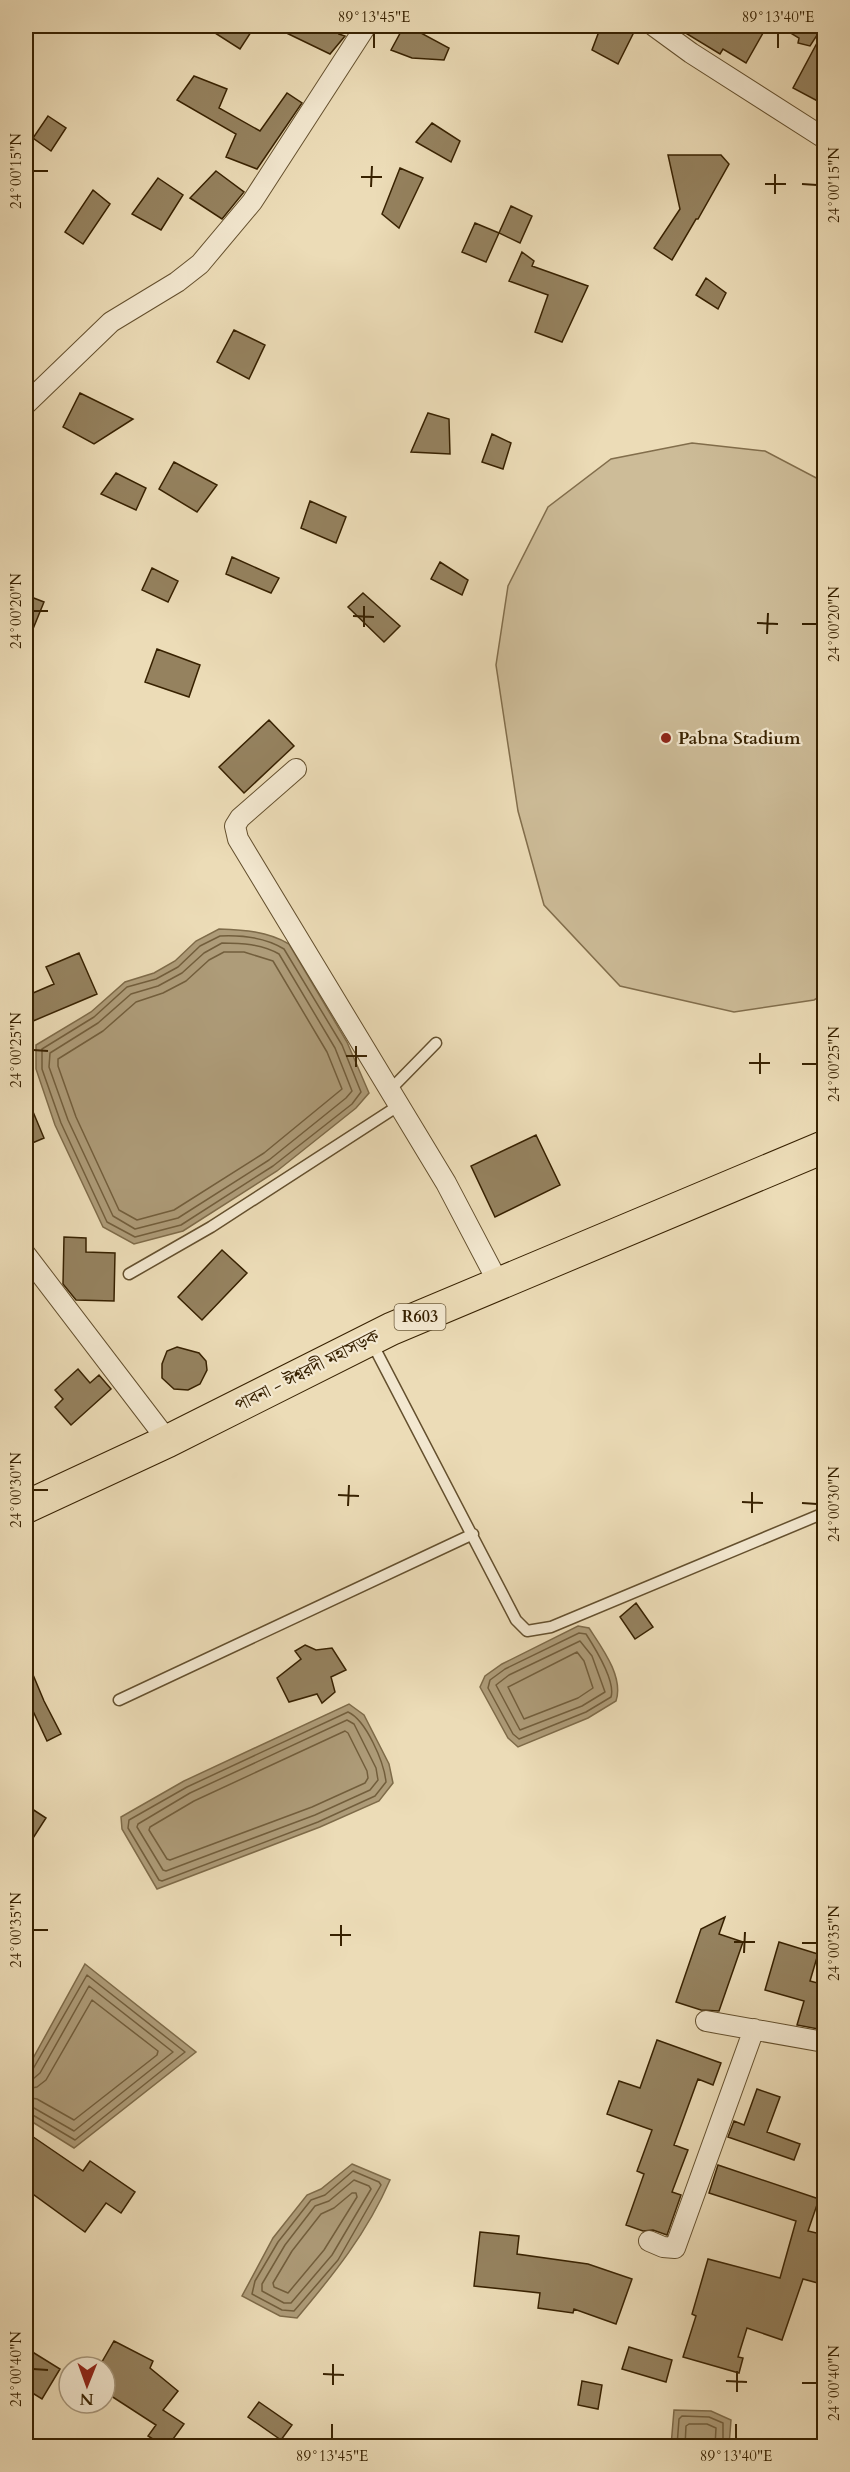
<svg xmlns="http://www.w3.org/2000/svg" width="850" height="2472" viewBox="0 0 850 2472" font-family="Cardo,'Noto Serif Bengali',serif">
	<style>
		.green { fill: #cdbc98; stroke: #826e4c; stroke-width: 1.5 }
		.water { fill: #ae9c79; stroke: #7e6b49; stroke-width: 1.5 }
		.lines { fill: none; stroke-linecap: round; stroke-linejoin: round }
		.shore { stroke: #725e3c; stroke-width: 1.5 }
		.building { fill: #95825f; stroke: #372100; stroke-width: 1.5 }
		.lane-casing { stroke: #64502e; stroke-width: 13 }
		.street-casing { stroke: #64502e; stroke-width: 22 }
		.primary-casing { stroke: #372100; stroke-width: 34 }
		.lane { stroke: #f3e8d0; stroke-width: 10 }
		.street { stroke: #f3e8d0; stroke-width: 20 }
		.primary { stroke: #ecdcb7; stroke-width: 32 }
		.ticks { fill: none; stroke: #372100; stroke-width: 2 }
		.poi-dot { fill: #8f2418; stroke: #f3e8d0; stroke-width: 2 }
		.labels { text-anchor: middle; dominant-baseline: central; stroke-width: 4.5; stroke-linejoin: round; paint-order: stroke }
		.shield { fill: #f3e8d0; stroke: #6f5d3e; stroke-width: 1.5 }
		.shield-label { font-size: 16px; font-weight: bold; fill: #372100 }
		.poi-label { font-size: 18px; font-weight: bold; fill: #372100; stroke: #f3e8d0; text-anchor: start }
		.street-label { font-size: 18px; fill: #372100; stroke: #f3e8d0 }
		.neatline { fill: none; stroke: #372100; stroke-width: 2 }
		.ticks-label { font-size: 15px; text-anchor: middle; fill: #372100 }
	</style>
	<rect width="100%" height="100%" fill="#ecdcb7"/>
	<filter id="stains"><feTurbulence type="fractalNoise" baseFrequency=".00333" numOctaves="4"/><feColorMatrix values="0 0 0 0 .2 0 0 0 0 .09 0 0 0 0 .02 0 0 0 .5 -.17"/></filter>
	<radialGradient id="worn" r=".72"><stop offset=".6" stop-color="#630" stop-opacity="0"/><stop offset="1" stop-color="#630" stop-opacity=".3"/></radialGradient>
	<path class="green" d="M692,443L765,451L824,482V994L814,1000L734,1012L620,986L544,905L518,811L496,665L508,586L548,507L611,459Z"/>
	<path class="water" d="M219,929C244,930 267,931 289,944L347,1042L369,1093L356,1108L277,1171L183,1231L134,1244L103,1227L55,1125L36,1069V1045L91,1012L125,982L154,973L175,961L196,941Z
		M578,1626L589,1628C602,1648 624,1677 616,1701L588,1718L518,1747L508,1738L480,1687L485,1676L502,1664Z
		M349,1704L364,1715L389,1764L393,1783L379,1801L320,1827L157,1889L122,1829L121,1817L184,1781Z
		M85,1964L196,2052L74,2148L26,2118V2071Z
		M352,2164L390,2180C367,2233 334,2274 297,2318L280,2316L242,2296L273,2238L307,2195L321,2189Z
		M674,2410L711,2411L731,2420L729,2446H671Z"/>
	<g class="lines">
		<path class="shore" d="M220,936C242,935 265,937 284,949L342,1045L361,1092L352,1104L273,1166L181,1225L135,1237L107,1222L61,1123L42,1069V1049L94,1017L127,987L156,979L178,967L200,946Z
			M222,943C241,943 262,944 279,954L335,1048L352,1091L346,1098L269,1160L178,1218L135,1229L113,1216L68,1120L49,1067L50,1053L98,1023L131,994L158,986L182,973L204,953Z
			M224,952H244L273,961L327,1052L342,1089L264,1153L174,1210L137,1220L119,1210L76,1117L58,1066V1059L103,1031L136,1002L163,993L186,981L209,960Z
			M579,1633L586,1634C595,1648 616,1681 611,1697L586,1712L519,1739L513,1734L488,1688L490,1680L505,1669Z
			M580,1641L592,1656L605,1692L582,1706L520,1730L496,1685L509,1675Z
			M577,1652L584,1661L593,1688L578,1698L524,1719L508,1687Z
			M348,1712C366,1720 384,1762 386,1782L375,1796L318,1822L162,1881L159,1880L128,1828L129,1820L187,1787Z
			M347,1720L354,1724L376,1768L378,1780L370,1790L315,1815L166,1871L163,1870L137,1827L138,1824L190,1793Z
			M345,1731L348,1733L367,1771L368,1778L365,1783L312,1807L170,1860L167,1859L149,1830L150,1827L194,1801Z
			M26,2072L33,2069L87,1975L185,2052L75,2140L31,2114H26
			M26,2080L33,2079L40,2073L89,1986L173,2052L74,2131L34,2108L26,2106
			M26,2089L37,2087L46,2080L92,2000L158,2051L157,2055L74,2120L37,2099L26,2097
			M353,2171L379,2182L381,2185L338,2260L294,2311L282,2310L252,2294L255,2281L278,2242L311,2200L325,2195Z
			M354,2180L369,2186L371,2189L332,2255L291,2303H284L262,2291V2284L285,2245L315,2206L329,2201Z
			M352,2193H356L357,2197L324,2250L288,2293L274,2287L273,2283L292,2251L321,2214L334,2208Z
			M677,2446L679,2419L682,2416L709,2417L723,2423V2446
			M685,2446L686,2426L689,2424H707L716,2428L715,2446"/>
	</g>
	<path class="building" d="M204,26H255L240,49Z
		M272,26H344L339,34L345,36L330,54Z
		M404,26H408L449,48L444,60L412,58L391,50Z
		M601,26H637L618,64L592,50Z
		M674,26H767L746,63L723,49L720,54Z
		M779,26H823L810,46L798,43L799,38Z
		M825,28V105L793,88Z
		M194,76L227,89L219,108L260,131L287,93L302,103L257,169L226,157L236,134L177,100Z
		M48,116L66,128L51,151L33,138Z
		M432,123L460,141L451,162L416,142Z
		M668,155H721L729,164L698,219H696L672,260L654,248L680,209Z
		M400,168L423,178L399,228L382,214Z
		M216,171L244,192L222,219L190,198Z
		M158,178L183,195L161,230L132,214Z
		M93,190L110,204L83,244L65,232Z
		M511,206L532,216L520,243L499,233Z
		M475,223L499,233L486,262L462,252Z
		M522,252L534,261L532,266L588,286L562,342L535,332L548,295L509,281Z
		M706,278L726,293L718,309L696,295Z
		M234,330L265,345L249,379L217,362Z
		M80,393L133,419L94,444L63,427Z
		M428,413L449,419L450,454L411,452Z
		M492,434L511,443L503,469L482,462Z
		M174,462L217,485L197,512L159,489Z
		M116,473L146,488L136,510L101,494Z
		M310,501L346,517L336,543L301,528Z
		M232,557L279,578L271,593L226,574Z
		M440,562L468,580L462,595L431,579Z
		M152,568L178,581L168,602L142,590Z
		M363,593L400,626L384,642L348,607Z
		M26,595L44,602L26,646Z
		M157,649L200,665L189,697L145,682Z
		M269,720L294,746L244,793L219,767Z
		M79,953L97,994L26,1024V996L54,984L46,967Z
		M26,1095L44,1138L30,1144L26,1133Z
		M536,1135L560,1185L495,1217L471,1166Z
		M64,1237L86,1238V1252L115,1253L114,1301L76,1300L63,1284Z
		M222,1250L247,1273L202,1320L178,1297Z
		M177,1347L199,1353L206,1361L207,1370L200,1384L188,1390L174,1389L162,1378V1364L167,1351Z
		M78,1369L90,1383L99,1375L111,1389L71,1425L55,1407L63,1399L55,1390Z
		M636,1603L653,1627L635,1639L620,1617Z
		M305,1645L316,1650L332,1648L346,1670L331,1677L335,1692L322,1703L317,1694L289,1702L277,1678L301,1659L295,1651Z
		M26,1658L44,1701L61,1734L47,1741L26,1696Z
		M26,1805L46,1818L26,1849Z
		M725,1917L719,1934L743,1942L719,2011L701,2010L676,2002L701,1929Z
		M779,1942L818,1954L810,1981L825,1985V2007L818,2029L797,2025L804,2001L765,1990Z
		M657,2040L721,2063L713,2085L698,2079L674,2145L688,2150L672,2192L681,2195L667,2235L653,2230L643,2231L626,2225L644,2174L637,2171L652,2130L607,2114L619,2081L640,2088Z
		M757,2089L780,2097L767,2132L800,2144L794,2160L728,2137L734,2121L744,2125Z
		M26,2132L83,2171L90,2161L135,2192L121,2213L106,2203L85,2232L26,2189Z
		M718,2165L819,2199L808,2231L825,2235V2285L803,2279L782,2340L747,2328L738,2357L743,2358L739,2373L683,2357L696,2316L692,2314L708,2259L780,2278L796,2221L709,2193Z
		M480,2232L519,2236L517,2254L588,2264L632,2279L616,2324L574,2309L573,2313L538,2308L540,2293L474,2286Z
		M114,2341L153,2361L150,2368L178,2391L163,2410L184,2424L168,2446H164L148,2436L156,2425L105,2392V2367H99Z
		M629,2347L672,2360L666,2382L622,2369Z
		M26,2348L60,2369L42,2399L26,2389Z
		M582,2381L602,2385L598,2409L578,2405Z
		M259,2402L292,2425L281,2440L248,2417Z"/>
	<g class="lines">
		<g class="lane-casing">
			<path id="lane" d="M389,1091L436,1043
				M129,1274L211,1227L398,1106
				M372,1343L516,1620L527,1631L551,1627L824,1513
				M119,1700L473,1534"/>
		</g>
		<g class="street-casing">
			<path id="street" d="M654,26L691,53L824,138
				M26,404L111,322L177,282L200,264L252,202L366,26
				M296,769L240,818L235,826L238,839L446,1183L499,1284
				M26,1255L168,1441
				M706,2021L824,2042
				M649,2241L663,2247L675,2248L754,2029"/>
		</g>
		<g class="primary-casing">
			<path id="primary" d="M26,1507L168,1441L391,1329L824,1147"/>
		</g>
		<use href="#lane" class="lane"/>
		<use href="#street" class="street"/>
		<use href="#primary" class="primary"/>
	</g>
	<path class="ticks" d="M374,48V33M778,48V33M33,171H48M361,177H382M765,184H786M802,184L817,185M371,187L372,166M775,194V174M33,611H48M353,616L374,617M757,623L778,624M802,624H817M364,627V606M767,634L768,613M33,1050L48,1051M346,1056H367M749,1063H770M802,1064H817M356,1067V1046M760,1074V1053M33,1490H48M338,1495L359,1496M742,1502L763,1503M802,1503L817,1504M348,1506L349,1485M752,1513V1492M33,1930H48M330,1935H351M734,1942H755M802,1943H817M341,1946V1925M744,1953L745,1932M33,2369L48,2370M323,2374L344,2375M726,2381L747,2382M802,2383H817M333,2385V2364M737,2392V2371M332,2439V2424M736,2439V2424"/>
	<circle class="poi-dot" cx="666" cy="738" r="6"/>
	<g class="labels">
		<rect class="shield" x="394.5" y="1304" width="51" height="26" rx="4.5"/>
		<g class="shield-label">
			<text x="420" y="1317">R603</text>
		</g>
		<g class="poi-label">
			<text x="678" y="738">Pabna Stadium</text>
		</g>
		<g class="street-label">
			<text transform="translate(307 1371) rotate(-27)">পাবনা - ঈশ্বরদী মহাসড়ক</text>
		</g>
	</g>
	<rect width="850" height="2472" fill="none" stroke="#ecdcb7" stroke-width="66"/>
	<g transform="translate(87 2385) rotate(181)"><circle r="28" fill="#f3e8d0" stroke="#a8987d" stroke-width="1.5"/>
	<path d="M0-4.5L10 22L0 15L-10 22Z" fill="#8f2418"/>
	<text y="-9" font-size="16" font-weight="bold" text-anchor="middle" fill="#372100">N</text>
	</g>
	<rect x="33" y="33" width="784" height="2406" class="neatline"/>
	<g class="ticks-label">
		<text x="374" y="22">89°13'45"E</text>
		<text x="778" y="22">89°13'40"E</text>
		<text transform="translate(16 171) rotate(-90)" y="5">24°00'15"N</text>
		<text transform="translate(834 185) rotate(-90)" y="5">24°00'15"N</text>
		<text transform="translate(16 611) rotate(-90)" y="5">24°00'20"N</text>
		<text transform="translate(834 624) rotate(-90)" y="5">24°00'20"N</text>
		<text transform="translate(16 1050) rotate(-90)" y="5">24°00'25"N</text>
		<text transform="translate(834 1064) rotate(-90)" y="5">24°00'25"N</text>
		<text transform="translate(16 1490) rotate(-90)" y="5">24°00'30"N</text>
		<text transform="translate(834 1504) rotate(-90)" y="5">24°00'30"N</text>
		<text transform="translate(16 1930) rotate(-90)" y="5">24°00'35"N</text>
		<text transform="translate(834 1943) rotate(-90)" y="5">24°00'35"N</text>
		<text transform="translate(16 2369) rotate(-90)" y="5">24°00'40"N</text>
		<text transform="translate(834 2383) rotate(-90)" y="5">24°00'40"N</text>
		<text x="332" y="2461">89°13'45"E</text>
		<text x="736" y="2461">89°13'40"E</text>
	</g>
	<rect width="100%" height="100%" filter="url(#stains)"/>
	<rect width="100%" height="100%" fill="url(#worn)"/>
</svg>
